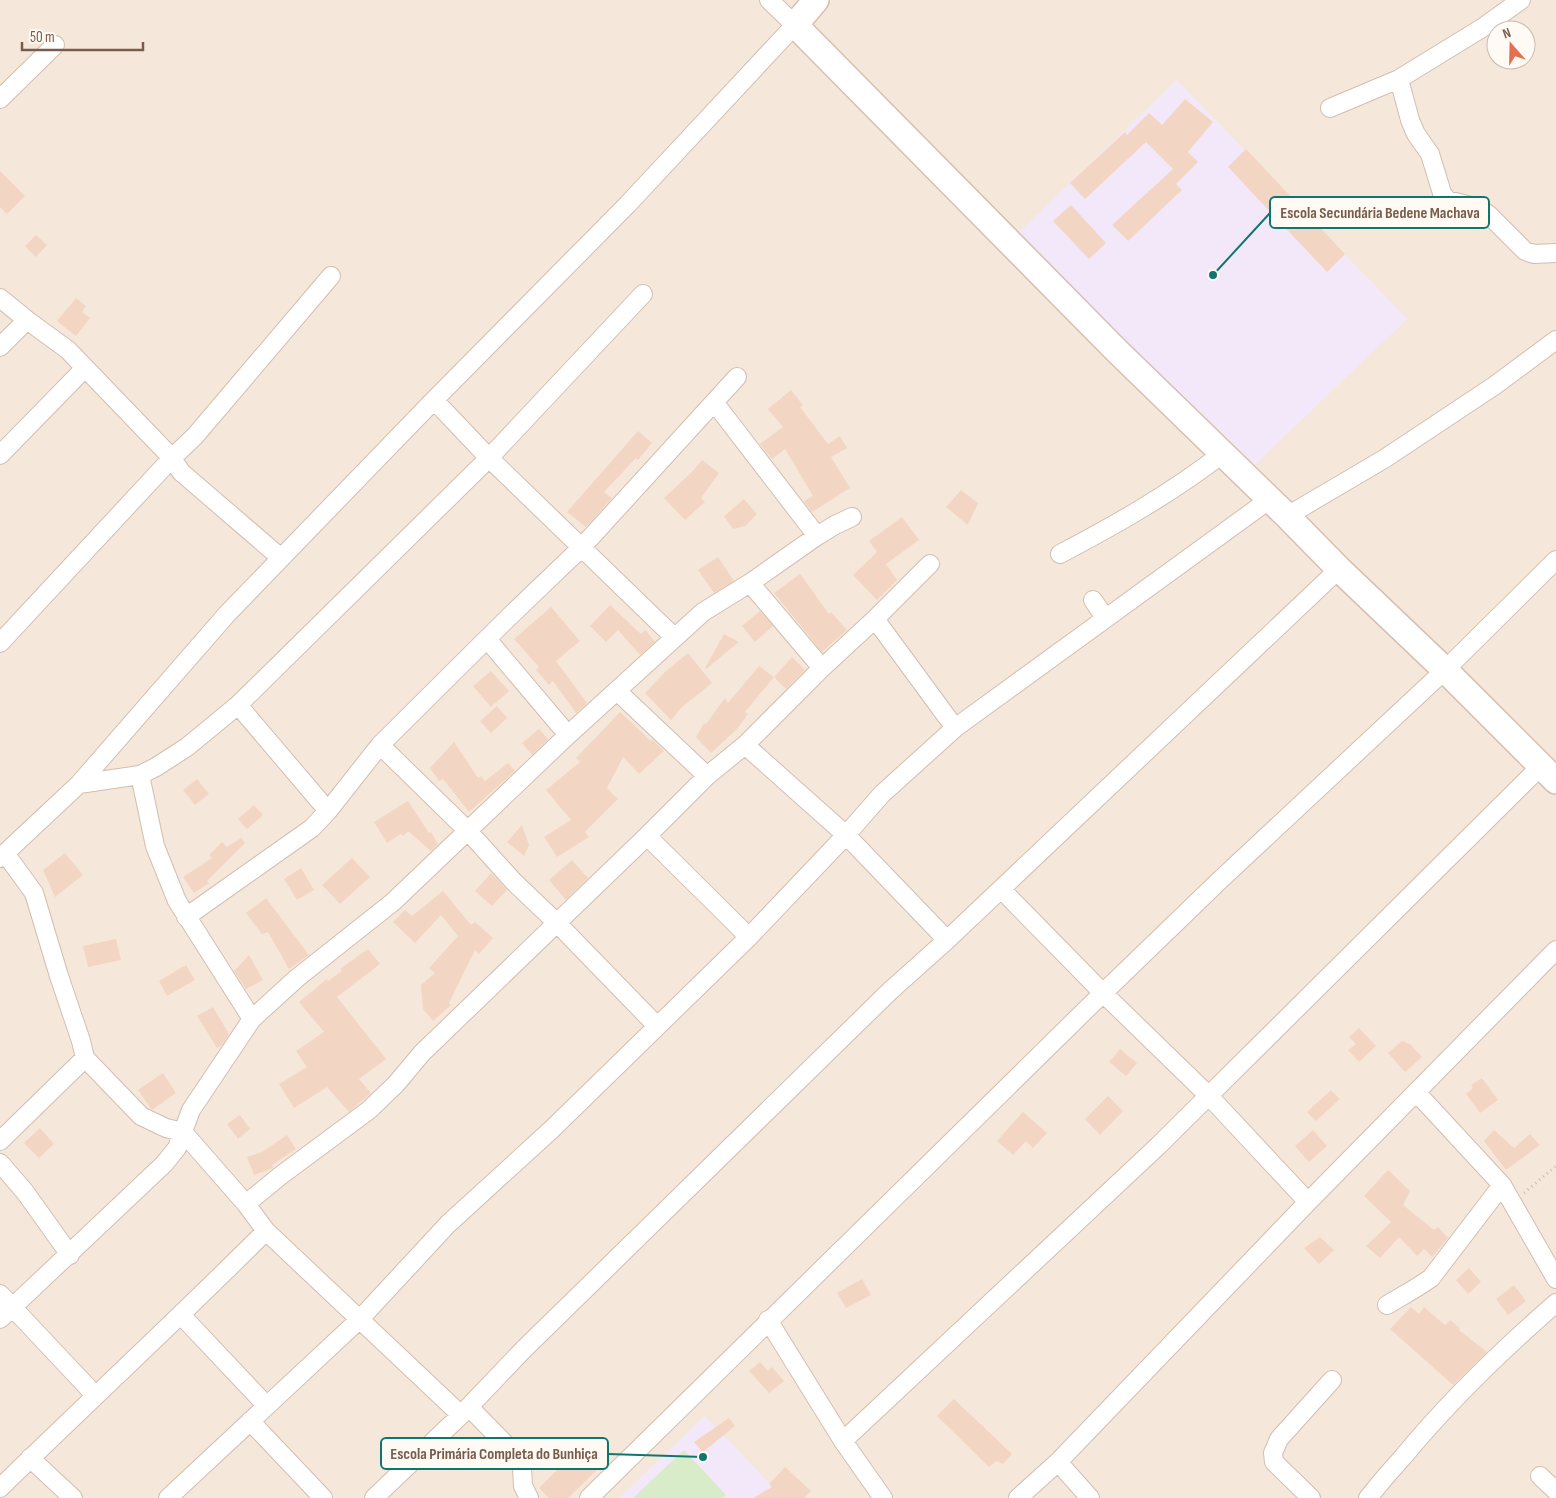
<svg xmlns="http://www.w3.org/2000/svg" width="1556" height="1498" viewBox="0 0 1556 1498" font-family="'Sofia Sans Condensed',sans-serif">
	<style>
		.residential { fill: #f5e8da; fill-rule: evenodd }
		.education { fill: #f3e8fa }
		.park { fill: #d8ecc9 }
		.building { fill: #f3d5c3 }
		.lines { fill: none; stroke-linecap: round; stroke-linejoin: round }
		.street-casing { stroke: #d1beb0; stroke-width: 20 }
		.secondary-casing { stroke: #d6c0b0; stroke-width: 28 }
		.path { stroke: #d9b8a5; stroke-width: 3; stroke-dasharray: 1 4; stroke-linecap: butt }
		.street { stroke: #fff; stroke-width: 18 }
		.secondary { stroke: #fff; stroke-width: 25 }
		.leader { fill: none; stroke: #0f766e; stroke-width: 2 }
		.callout-dot { fill: #0f766e; stroke: #fffaf3; stroke-width: 2 }
		.callout { fill: #fffaf3; stroke: #0f766e; stroke-width: 2 }
		.callout-label { font-size: 16px; text-anchor: middle; font-weight: bold; fill: #7a5c4d }
	</style>
	<rect width="100%" height="100%" fill="#fdf6ec"/>
	<path class="residential" d="M0,0H1556V1498H0ZM1496,30H1526V60H1496Z"/>
	<path class="education" d="M1177,80L1407,319L1249,470L1019,232Z
		M705,1416L783,1498H619Z"/>
	<path class="park" d="M684,1450L726,1495L722,1498H633Z"/>
	<path class="building" d="M1185,99L1213,122L1188,152L1198,162L1176,184L1182,190L1128,241L1112,225L1173,169L1146,142L1085,199L1070,183L1125,132L1127,135L1149,113L1162,125Z
		M1246,149L1345,254L1327,272L1228,167Z
		M0,171L25,196L7,214L0,207Z
		M1071,205L1106,243L1089,259L1053,221Z
		M36,235L47,245L36,257L25,246Z
		M76,298L86,306L82,312L90,318L76,336L57,321Z
		M791,390L803,405L800,407L828,444L840,436L847,448L831,457L850,488L812,512L804,501L813,496L785,449L772,459L760,444L783,427L768,409Z
		M638,431L652,443L638,460L636,458L604,492L612,498L586,527L567,512Z
		M702,460L719,473L701,498L705,502L685,520L664,498L692,472Z
		M961,490L978,503L968,525L946,507Z
		M744,499L757,514L745,526L733,529L724,516Z
		M902,517L919,540L886,564L897,580L877,600L853,575L877,552L869,541Z
		M718,557L734,581L714,593L698,570Z
		M800,574L829,614L831,612L847,630L822,652L774,593Z
		M610,605L641,634L645,630L655,642L640,655L618,630L606,642L590,626Z
		M551,607L580,641L556,661L587,703L576,713L553,681L549,685L536,670L539,667L514,639Z
		M760,611L773,626L755,642L742,626Z
		M724,634L739,642L706,669L705,668Z
		M688,653L712,683L681,708L671,720L645,693L666,671Z
		M792,657L805,670L786,689L774,677Z
		M759,666L774,677L745,712L748,714L737,729L711,753L696,737L704,723L706,724L725,698L728,703Z
		M491,671L509,691L491,707L473,686Z
		M497,706L507,718L491,733L480,721Z
		M620,712L651,741L652,739L664,751L639,774L623,757L607,788L618,799L585,832L589,837L557,857L544,837L571,820L546,790L580,762L576,758Z
		M539,729L548,739L532,755L522,743Z
		M454,742L478,778L481,776L485,781L508,763L515,771L469,812L443,779L439,781L430,768Z
		M197,779L209,794L195,805L183,790Z
		M408,801L429,833L431,832L438,844L431,851L408,831L403,836L401,834L387,843L374,822Z
		M254,805L263,815L247,829L238,819Z
		M522,825L529,845L524,856L507,842Z
		M241,838L245,843L207,881L209,883L194,893L183,877L212,858L209,855L222,842L227,847Z
		M65,853L83,875L55,897L43,870Z
		M352,858L370,877L340,904L322,885Z
		M572,860L588,878L566,900L549,880Z
		M301,868L314,890L297,900L284,879Z
		M491,873L507,890L492,906L475,891Z
		M443,891L471,925L475,922L493,938L479,954L475,950L449,1003L451,1005L433,1021L423,1009L421,985L435,973L429,968L458,936L441,915L415,943L393,922L405,910L412,916Z
		M266,898L309,955L289,969L268,932L262,934L246,913Z
		M116,939L121,960L88,967L83,946Z
		M368,949L380,964L337,997L386,1059L359,1079L371,1093L349,1112L327,1087L294,1108L279,1084L307,1067L296,1051L324,1032L299,1002L327,979L328,981L342,971L340,969Z
		M249,955L263,980L246,989L234,971Z
		M186,965L195,980L167,996L159,981Z
		M213,1007L229,1034L222,1045L217,1048L197,1016Z
		M1359,1028L1376,1046L1359,1062L1348,1050L1356,1044L1349,1037Z
		M1402,1041L1410,1044L1422,1057L1405,1072L1388,1053Z
		M1120,1049L1137,1063L1126,1076L1109,1062Z
		M163,1073L176,1093L152,1110L138,1090Z
		M1482,1078L1498,1100L1480,1113L1466,1094L1473,1088L1471,1085Z
		M1331,1090L1340,1099L1316,1121L1307,1112Z
		M1108,1096L1123,1111L1100,1135L1085,1119Z
		M1023,1112L1047,1133L1033,1148L1026,1141L1013,1155L997,1141Z
		M240,1115L250,1129L238,1139L227,1124Z
		M40,1128L54,1144L39,1158L24,1143Z
		M1313,1130L1327,1146L1309,1162L1295,1146Z
		M1494,1130L1514,1148L1530,1134L1540,1145L1506,1170L1484,1141Z
		M287,1135L296,1149L272,1165L273,1168L254,1175L247,1157L262,1152Z
		M1388,1170L1410,1191L1403,1205L1434,1230L1438,1227L1448,1238L1432,1257L1424,1249L1417,1256L1399,1237L1380,1258L1366,1246L1391,1222L1364,1196Z
		M1320,1237L1334,1250L1319,1264L1304,1248Z
		M1469,1268L1481,1282L1468,1294L1456,1280Z
		M862,1279L871,1295L846,1308L837,1293Z
		M1514,1285L1526,1301L1508,1315L1496,1299Z
		M1411,1307L1419,1314L1424,1307L1445,1325L1450,1320L1460,1328L1459,1330L1487,1352L1453,1385L1390,1329Z
		M760,1362L768,1371L772,1367L784,1381L769,1393L749,1371Z
		M954,1399L1012,1454L1003,1464L996,1461L989,1467L937,1416Z
		M729,1418L735,1426L703,1452L694,1442Z
		M583,1444L603,1464L568,1498H549L539,1488Z
		M785,1467L811,1491L804,1498H753L772,1487L769,1484Z"/>
	<g class="lines">
		<g class="street-casing">
			<path id="street" d="M1399,79L1410,120L1416,134L1430,154L1442,193L1447,200L1479,208L1489,215L1525,251L1534,254L1556,253
				M0,99L55,45
				M1330,108L1399,79L1482,28L1521,0
				M0,298L27,320L68,350L172,458L181,472L281,558
				M0,347L27,320
				M434,400L489,458L674,637
				M714,402L817,536
				M0,455L85,368
				M1287,516L1384,459L1494,386L1556,340
				M1060,554C1117,524 1170,494 1222,454
				M750,583L822,668
				M1093,600L1105,618
				M875,619L955,728
				M487,639L568,735
				M0,643L172,458L195,436L331,276
				M617,691L707,776
				M238,705L328,811
				M380,745L468,831L514,882L557,923L657,1026
				M745,745L846,835L947,940
				M140,775L155,846L177,901L252,1019
				M79,784L140,775L156,767L187,747L238,705L489,458L643,294
				M647,836L749,937
				M5,853L34,893L59,976L81,1041L85,1058L141,1116L166,1128L183,1132L246,1204L266,1231L461,1415
				M0,858L79,784L227,614L434,400L628,204L795,25L769,0
				M1001,889L1103,993L1209,1096L1308,1202
				M186,917L312,828L328,811L380,745L509,617L581,548L737,377
				M1416,1092L1502,1185L1556,1279
				M0,1141L85,1058
				M0,1163L25,1192L70,1255
				M246,1204L280,1176L369,1110L396,1084L422,1053L647,836L707,776L745,745L822,668L875,619L930,564
				M0,1294L95,1395
				M1387,1305C1402,1296 1417,1288 1431,1278L1502,1185
				M181,1315L266,1405
				M0,1319L164,1164L177,1148L191,1110L252,1019L297,978L393,902L568,735L703,612L750,583L817,536L835,525L852,517
				M768,1320L843,1441L883,1498
				M469,1407L515,1454L522,1468L523,1486L529,1498
				M250,1421L323,1498
				M843,1441L1158,1146L1541,766
				M30,1458L73,1498
				M1058,1462L1090,1498
				M1540,1476L1556,1491
				M0,1488C88,1402 179,1318 266,1231
				M168,1498L360,1319L448,1224L551,1130L749,937L846,835L882,794L955,728L1270,499
				M374,1498L461,1415L523,1350L890,991L947,940L1339,569
				M589,1498L1103,993L1219,881L1445,670L1556,560
				M1018,1498L1058,1462L1308,1202L1556,950
				M1311,1498L1274,1462L1273,1453L1279,1439L1332,1380
				M1368,1498C1379,1484 1391,1470 1403,1457C1449,1401 1501,1351 1556,1303"/>
		</g>
		<g class="secondary-casing">
			<path id="secondary" d="M816,0L795,25L1117,351L1287,516L1339,569L1445,670L1556,781"/>
		</g>
		<path class="path" d="M1524,1193L1556,1166"/>
		<use href="#street" class="street"/>
		<use href="#secondary" class="secondary"/>
	</g>
	<path class="leader" d="M1213 275L1270 213M703 1457L608 1454"/>
	<g class="callout-dot">
		<circle cx="1213" cy="275" r="5"/>
		<circle cx="703" cy="1457" r="5"/>
	</g>
	<g class="callout">
		<rect x="1270" y="197" width="219" height="31" rx="5"/>
		<rect x="381" y="1438" width="227" height="31" rx="5"/>
	</g>
	<g class="callout-label">
		<text x="1380" y="218">Escola Secundária Bedene Machava</text>
		<text x="494" y="1459">Escola Primária Completa do Bunhiça</text>
	</g>
	<g transform="translate(1511 45) rotate(340)"><circle r="24" fill="#fffaf3" stroke="#cabbb1"/>
	<path d="M0-4L9 19L0 12L-9 19Z" fill="#e76f51"/>
	<text y="-8" font-size="14" font-weight="bold" text-anchor="middle" fill="#7a5c4d">N</text>
	</g>
	<path d="M22 42v8h121v-8" fill="none" stroke="#7a5c4d" stroke-width="2.5"/>
	<text x="30" y="42" font-size="15" fill="#7a5c4d" stroke="#fffaf3" stroke-width="4" paint-order="stroke">50 m</text>
</svg>
